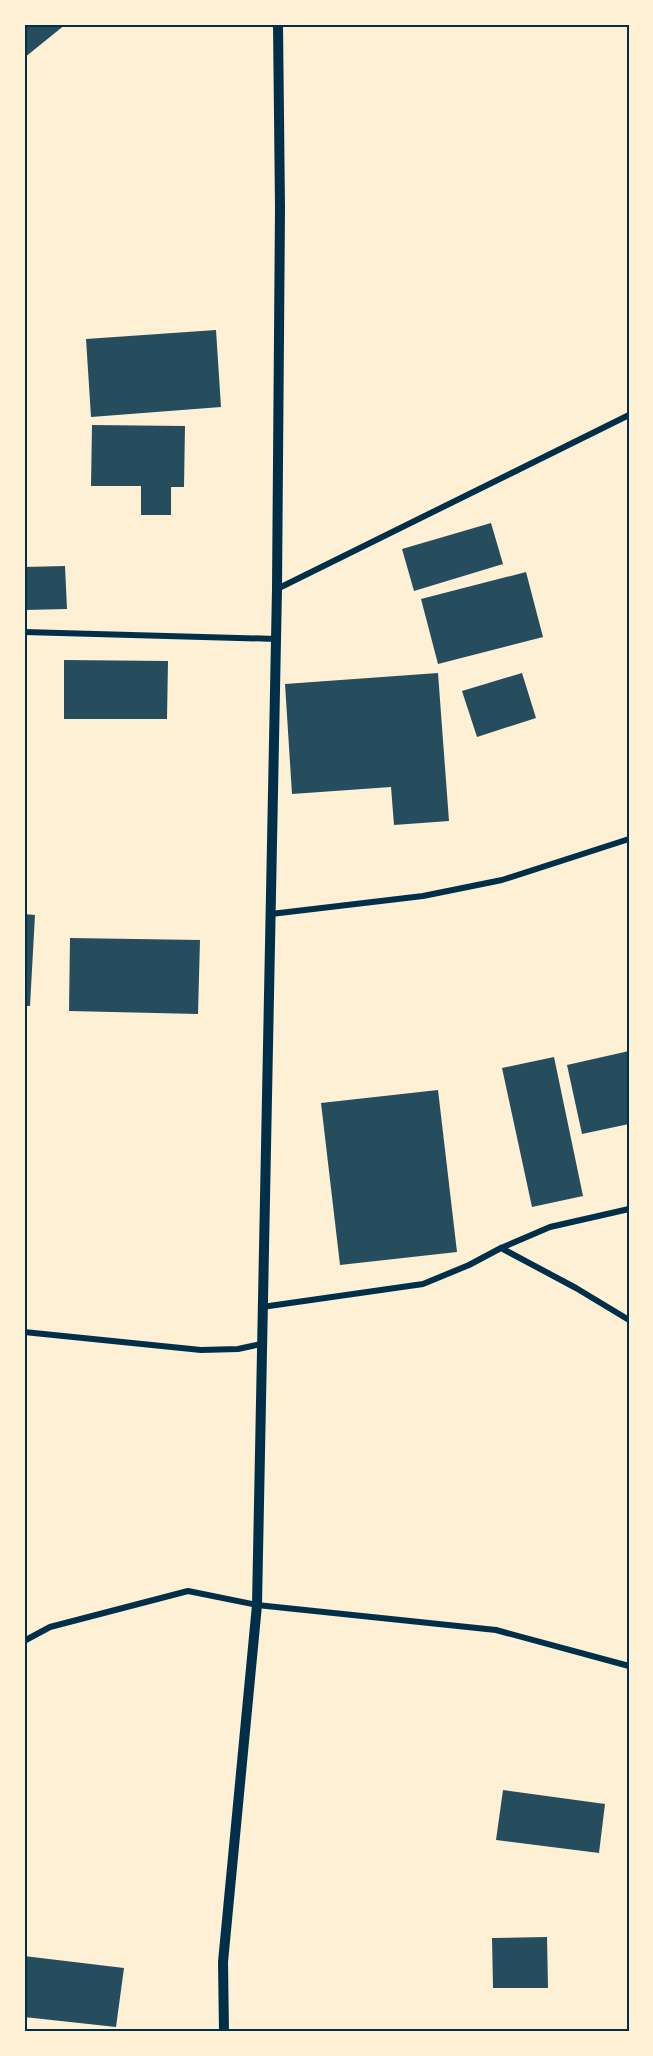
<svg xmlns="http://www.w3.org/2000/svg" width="653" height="2056" viewBox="0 0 653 2056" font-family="Cabin,sans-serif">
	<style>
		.building { fill: #264d5e }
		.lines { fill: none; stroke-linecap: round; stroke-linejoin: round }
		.minor { stroke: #003049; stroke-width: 6 }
		.tertiary { stroke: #003049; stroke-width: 10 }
		.neatline { fill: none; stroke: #003049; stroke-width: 2 }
	</style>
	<rect width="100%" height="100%" fill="#fdf0d5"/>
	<path class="building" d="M24,24H66L24,58Z
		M216,330L221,407L91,417L86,339Z
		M92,425L185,426L184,487H171V515H141V486H91Z
		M491,523L503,564L414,591L402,549Z
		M65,566L67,609L24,610V567Z
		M526,572L543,637L438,664L421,599Z
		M64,660L168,661L167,719H64Z
		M438,673L449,821L394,825L391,787L292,794L285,684Z
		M522,673L536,718L477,737L462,691Z
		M24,914L35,915L30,1006H24Z
		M70,938L200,940L198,1014L69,1011Z
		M629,1051V1124L582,1134L567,1065Z
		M554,1057L583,1196L532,1207L502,1068Z
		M438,1090L457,1252L340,1265L321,1103Z
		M503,1790L605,1804L599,1853L496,1840Z
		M547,1937L548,1988H493L492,1938Z
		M24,1956L124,1968L116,2027L24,2017Z"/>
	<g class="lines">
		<path class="minor" d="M277,589L629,415
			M24,632L277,639
			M271,914L423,896L502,880L629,839
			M501,1248L576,1288L629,1320
			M262,1307L423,1284L469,1265L501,1248L550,1227L629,1209
			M24,1332L201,1350L238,1349L261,1344
			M24,1641L50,1627L188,1591L257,1605L496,1630L629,1666"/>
		<path class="tertiary" d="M224,2032L223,1962L257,1605L277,589L280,208L278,24"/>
	</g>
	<rect width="653" height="2056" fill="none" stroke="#fdf0d5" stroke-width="51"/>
	<rect x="26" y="26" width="602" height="2004" class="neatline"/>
</svg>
